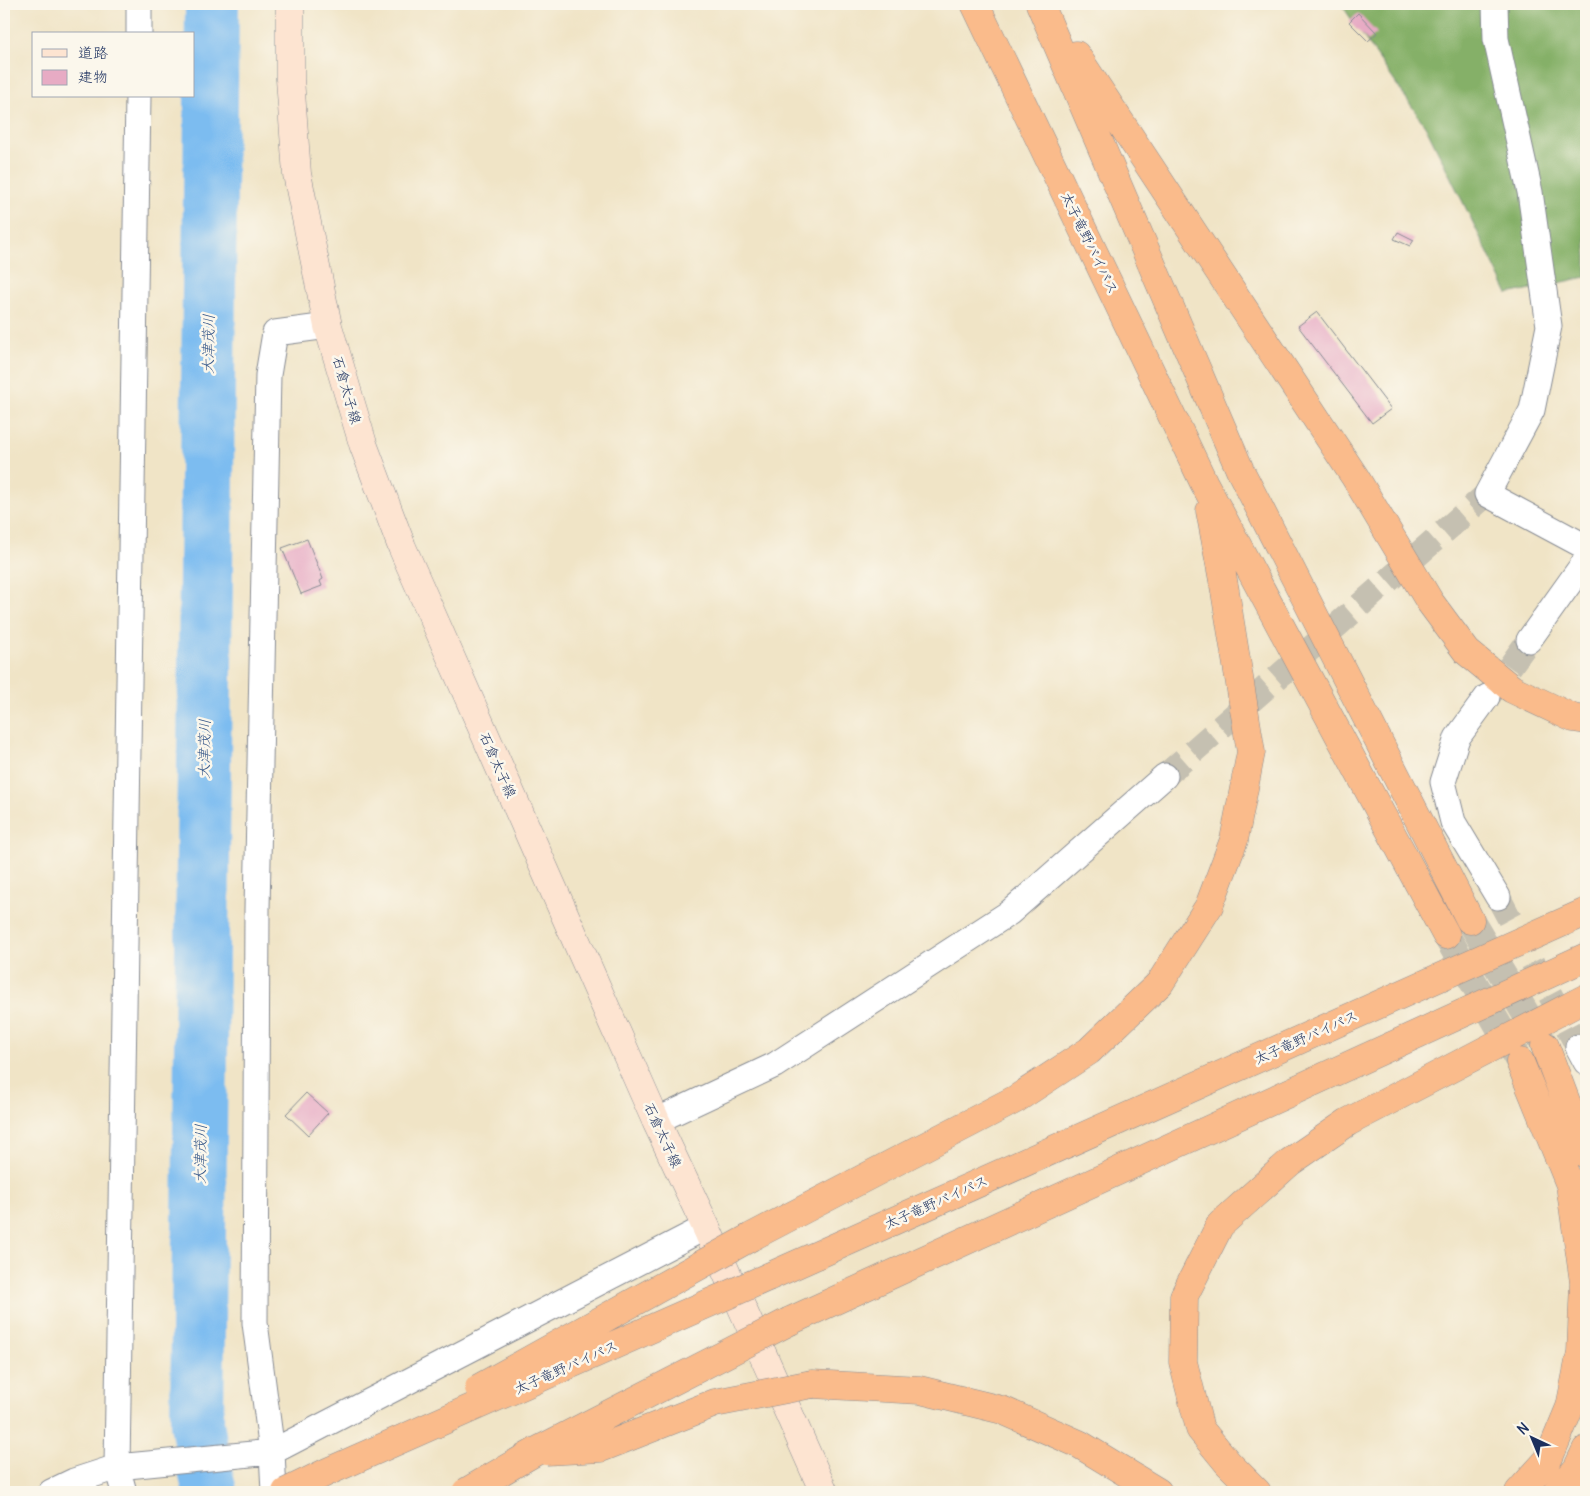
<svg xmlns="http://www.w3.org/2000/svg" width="1590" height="1496" viewBox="0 0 1590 1496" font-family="Delius,'Klee One',sans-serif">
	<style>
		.forest { fill: #85b068; stroke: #507063 }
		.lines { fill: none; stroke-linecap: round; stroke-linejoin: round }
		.river { stroke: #7bbcf0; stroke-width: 54 }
		.building { fill: #e7abc4 }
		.street-tunnel { stroke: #c5c0b1; stroke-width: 25; stroke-dasharray: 25 12; stroke-linecap: butt }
		.highway-tunnel { stroke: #c5c0b1; stroke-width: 28; stroke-dasharray: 28 14; stroke-linecap: butt }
		.street-casing { stroke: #868a92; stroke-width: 27 }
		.secondary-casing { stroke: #868a92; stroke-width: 29 }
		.highway-casing { stroke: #868a92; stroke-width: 29 }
		.street { stroke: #fff; stroke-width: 25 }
		.secondary { stroke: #fde4d1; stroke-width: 28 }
		.highway { stroke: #fabb8b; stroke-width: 28 }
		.highway-bridge-casing { stroke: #868a92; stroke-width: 29; stroke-linecap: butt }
		.highway-bridge { stroke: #fabb8b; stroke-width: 28 }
		.labels { text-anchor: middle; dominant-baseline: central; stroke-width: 5; stroke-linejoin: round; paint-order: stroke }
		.street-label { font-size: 14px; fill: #1b2f5e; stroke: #fbf7ec }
		.water-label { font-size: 15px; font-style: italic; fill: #38598a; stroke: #fbf7ec }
	</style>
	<rect width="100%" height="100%" fill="#fbf7ec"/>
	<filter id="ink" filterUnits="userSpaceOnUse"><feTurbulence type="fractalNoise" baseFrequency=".02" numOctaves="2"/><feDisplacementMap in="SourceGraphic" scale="10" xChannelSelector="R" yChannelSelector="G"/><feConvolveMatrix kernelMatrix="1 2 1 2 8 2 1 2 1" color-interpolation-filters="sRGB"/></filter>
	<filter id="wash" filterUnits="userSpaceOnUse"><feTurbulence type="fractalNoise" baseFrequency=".0096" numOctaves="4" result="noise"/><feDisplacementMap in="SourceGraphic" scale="20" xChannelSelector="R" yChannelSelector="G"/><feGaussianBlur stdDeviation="1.12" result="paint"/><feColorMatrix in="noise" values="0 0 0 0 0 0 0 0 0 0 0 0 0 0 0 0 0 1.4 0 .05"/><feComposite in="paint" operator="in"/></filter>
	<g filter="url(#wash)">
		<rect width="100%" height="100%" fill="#f0e4c6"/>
		<path class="forest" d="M1341,4H1586V277L1508,294L1426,127Z"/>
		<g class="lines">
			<path class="river" d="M210,1492L204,1466L197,1423L212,4"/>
		</g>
		<g id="blocks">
			<path class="building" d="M1358,13L1377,33L1368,41L1349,22Z
				M1398,232L1414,240L1410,246L1394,239Z
				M1317,312L1391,409L1372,423L1298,326Z
				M307,539L323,579L320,581L322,586L301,594L282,548Z
				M306,1093L328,1113L308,1135L286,1114Z"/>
		</g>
	</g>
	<g filter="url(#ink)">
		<use href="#blocks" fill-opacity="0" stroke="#868a92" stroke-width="1"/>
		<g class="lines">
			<path class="street-tunnel" d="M1488,697L1529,640
				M1165,776L1487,494
				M1498,897L1578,1047"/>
			<path class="highway-tunnel" d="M1470,920L1545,1046
				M1446,935L1519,1061"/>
			<g class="street-casing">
				<path id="street" d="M1495,4L1496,39L1530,192L1549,326L1532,410L1487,494L1586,547
					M139,34V4
					M1529,640L1586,560
					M1487,697L1457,738L1443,782L1453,822L1498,897
					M1578,1047L1586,1062
					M656,1121L775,1065L1009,913L1165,776
					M51,1492L74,1481L117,1467L272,1452L706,1227
					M124,1492L117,1467L138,96
					M274,1492L272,1452L255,1323L257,909L268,375L275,333L328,326"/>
			</g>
			<g class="secondary-casing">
				<path id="secondary" d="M290,4V79L297,174L328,326L363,444L402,547L656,1121L706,1227L824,1492"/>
			</g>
			<g class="highway-casing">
				<path id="highway" d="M975,4L1204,483L1446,935
					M1040,4L1240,470L1470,920
					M1076,55L1355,477L1430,602L1467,652L1512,689L1573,718L1586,720
					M1545,1046L1586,1154
					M751,1237L1016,1099L1089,1051L1160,983L1209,906L1234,840L1251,752L1225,591L1210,511
					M768,1277L1586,912
					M790,1321L1586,957
					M812,1384L920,1390L1002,1410L1079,1444L1158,1492
					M1257,1492L1228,1463L1200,1429L1183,1362L1184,1296L1220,1225L1290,1162L1348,1122L1586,998
					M1519,1492L1548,1460L1570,1407L1581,1352L1584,1282L1570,1185L1520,1062
					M1557,1492L1577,1469L1586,1450"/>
			</g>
			<use href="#street" class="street"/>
			<use href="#secondary" class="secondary"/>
			<use href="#highway" class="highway"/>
			<g class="highway-bridge-casing">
				<path id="highway-bridge" d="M479,1388L751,1237
					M546,1451L601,1448L715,1403L812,1384
					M286,1492L327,1472L768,1277
					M466,1492L535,1452L790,1321"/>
			</g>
			<use href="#highway-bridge" class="highway-bridge"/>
		</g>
	</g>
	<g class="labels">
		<g class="street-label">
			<text transform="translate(1090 243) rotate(64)">太子竜野バイパス</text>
			<text transform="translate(347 390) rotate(74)">石倉太子線</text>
			<text transform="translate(498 765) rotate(66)">石倉太子線</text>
			<text transform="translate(1306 1037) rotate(-24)">太子竜野バイパス</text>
			<text transform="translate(663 1135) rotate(65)">石倉太子線</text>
			<text transform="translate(936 1202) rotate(-24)">太子竜野バイパス</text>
			<text transform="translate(566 1367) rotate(-24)">太子竜野バイパス</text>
		</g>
		<g class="water-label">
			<text transform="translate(208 344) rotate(-89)">大津茂川</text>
			<text transform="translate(204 749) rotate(-89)">大津茂川</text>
			<text transform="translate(200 1154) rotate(-89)">大津茂川</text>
		</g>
	</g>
	<rect width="1590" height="1496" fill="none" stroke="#fbf7ec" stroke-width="20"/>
	<rect x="32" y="32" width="162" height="65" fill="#fbf7ec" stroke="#a1a7b3"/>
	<rect x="42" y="49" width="25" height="8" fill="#fde4d1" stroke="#a1a7b3"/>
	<text x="78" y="58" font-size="15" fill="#1b2f5e">道路</text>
	<rect x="42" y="70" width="25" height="15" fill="#e7abc4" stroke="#a1a7b3"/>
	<text x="78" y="82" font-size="15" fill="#1b2f5e">建物</text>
	<g transform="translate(1532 1438) rotate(316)" stroke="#fbf7ec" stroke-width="4" paint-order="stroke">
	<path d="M0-4L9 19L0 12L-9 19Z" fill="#1b2f5e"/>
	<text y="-8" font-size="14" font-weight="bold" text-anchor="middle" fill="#1b2f5e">N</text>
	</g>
</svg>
